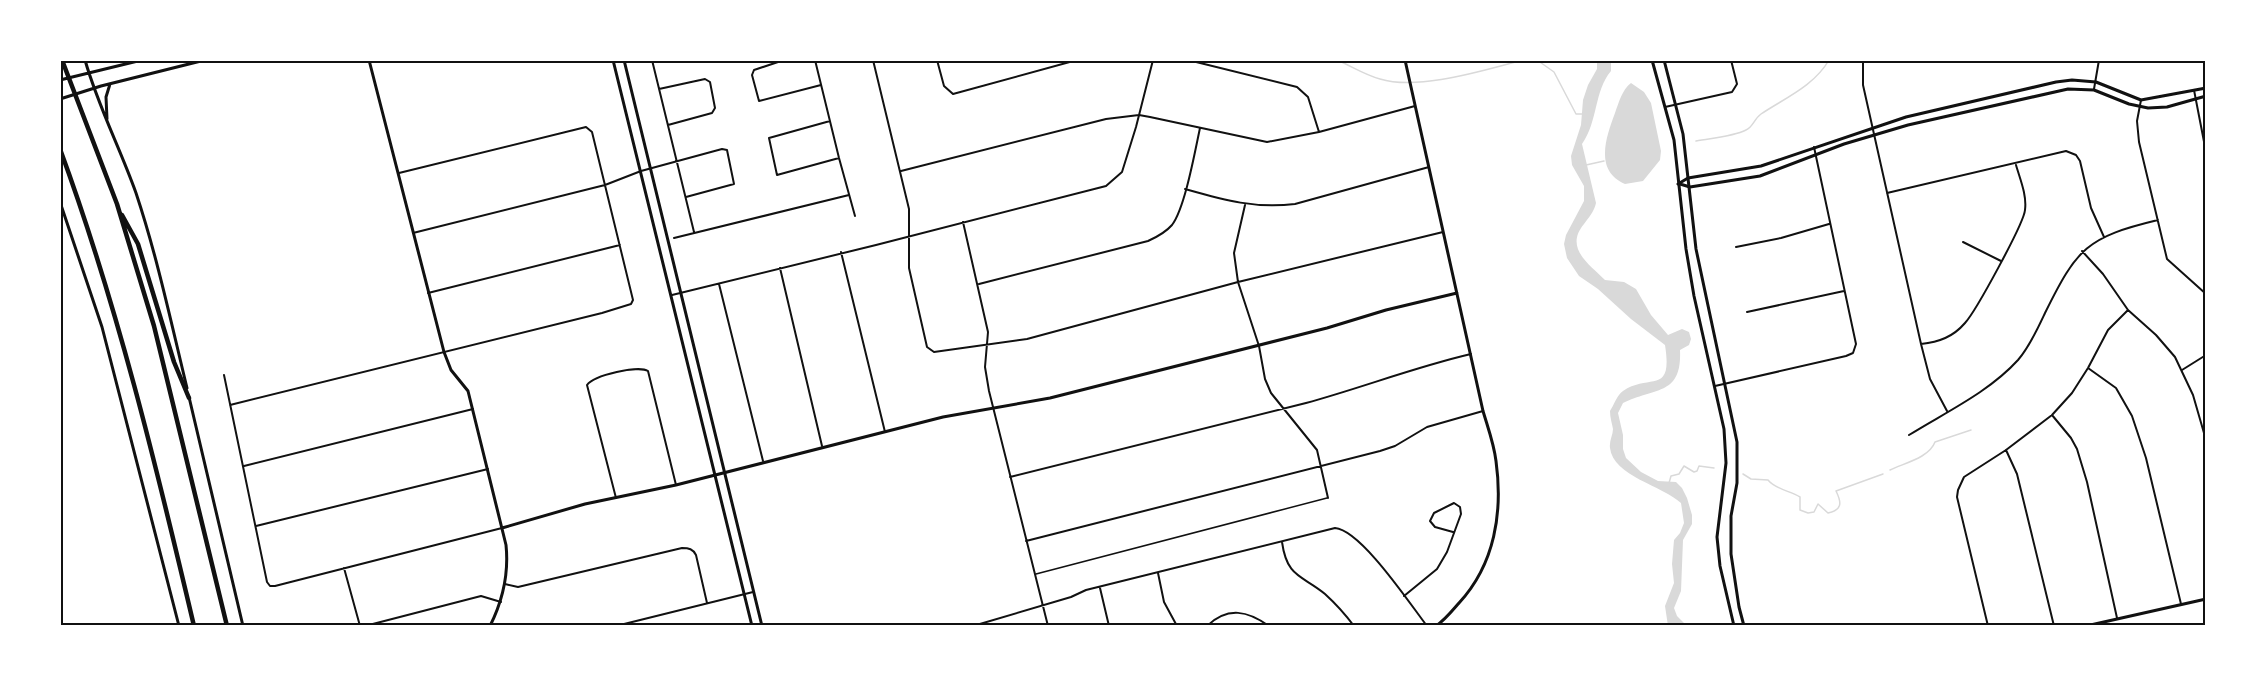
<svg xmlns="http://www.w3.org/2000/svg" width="2266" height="686" viewBox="0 0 2266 686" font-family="Inter,sans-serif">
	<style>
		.water { fill: #d9d9d9 }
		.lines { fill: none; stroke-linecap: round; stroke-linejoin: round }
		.stream { stroke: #d9d9d9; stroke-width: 1.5 }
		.service { stroke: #111; stroke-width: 1.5 }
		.minor { stroke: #111; stroke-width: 2 }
		.tertiary { stroke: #111; stroke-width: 3 }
		.secondary { stroke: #111; stroke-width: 3 }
		.motorway { stroke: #111; stroke-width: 4.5 }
		.neatline { fill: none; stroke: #111; stroke-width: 2 }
	</style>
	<rect width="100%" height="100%" fill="#fff"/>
	<path class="water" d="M1597,60H1611V71C1594,91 1598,122 1582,144L1596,203C1594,212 1589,217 1584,224C1564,248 1589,264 1605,280L1624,282L1636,289L1651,315L1668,335L1682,329L1689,332L1691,339L1689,345L1680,350C1682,396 1655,387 1623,403L1618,413L1623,435V449L1626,458L1641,472L1658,481L1676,482L1682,488L1687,498L1692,515V524L1683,540L1681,591L1674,608L1677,616L1687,626H1668L1665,606L1674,583L1672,564L1674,540L1680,533L1684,523L1681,503C1663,486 1613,476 1610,448C1609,441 1613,435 1613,429C1612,423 1610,418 1610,411C1614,405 1617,395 1623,391C1650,373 1673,396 1665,345L1631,319L1598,289L1579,276L1567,258L1564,244L1566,235L1584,201V186L1572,165L1571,156L1581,125L1583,100L1588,85L1597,69Z
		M1631,83L1644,92L1651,103L1661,151L1660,160L1643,181L1625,184C1594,171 1606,137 1615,113C1619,102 1622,90 1631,83Z"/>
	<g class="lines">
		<path class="stream" d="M1337,60C1351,66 1365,75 1380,79C1419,91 1484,70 1523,60
			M1537,60L1554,72L1576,114H1582
			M1696,141C1711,138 1732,137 1746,130C1753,127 1754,119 1761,114C1785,98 1814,86 1829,60
			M1586,165L1604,161
			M1890,470C1904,463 1929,458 1935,442L1971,430
			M1743,474L1751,479L1768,480C1775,489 1790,491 1800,497V510L1808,513L1814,512L1818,504L1828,513C1842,510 1842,503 1836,491L1883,474
			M1669,483L1671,476L1679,474L1684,466L1694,472L1697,471L1699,466L1714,468"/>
		<path class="service" d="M1036,574L1327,498"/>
		<path class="minor" d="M652,60L694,232
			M784,60L754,70L752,75L759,101L821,85
			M815,60L839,158L855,216
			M873,60L909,209V268L927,347L934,352L1027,339L1238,282L1443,232
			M937,60L944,86L953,94L1077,60
			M1188,60L1297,87L1308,97L1319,132
			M1863,60V85L1921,344L1930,379L1947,411
			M659,89L705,79L710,82L715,108L712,113L668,125
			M2094,89L2099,60
			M2194,90L2206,152
			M2141,100L2137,121L2139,142L2167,259L2206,294
			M1665,107L1732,92L1737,84L1731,60
			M830,121L769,138L777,175L839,158
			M901,171L1106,119L1139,115L1150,117L1267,142L1319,132L1415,106
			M1185,189C1224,200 1255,209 1295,204L1429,167
			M1887,193L2066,151L2076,155L2080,161L2091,208L2104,237
			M1245,205L1234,253L1238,282L1259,346L1265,379L1271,393L1317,450L1328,498
			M963,222L988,332L985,367L989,391L1048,626
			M413,233L605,185L641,171L722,149L727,150L734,184L686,197
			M674,238L849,195
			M1963,242L2001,261
			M1736,247L1781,238L1829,224
			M2082,251L2103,274L2128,310L2156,335L2175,357L2193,395L2206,440
			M841,252L885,432
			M780,268L822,446
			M719,284L763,461
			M979,284L1148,241C1157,237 1165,233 1172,225C1185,208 1195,151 1200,128
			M428,293L620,245
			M672,295L876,245L1106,186L1122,172L1136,127L1153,60
			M1747,312L1844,291
			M1921,344C1939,342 1953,337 1965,323C1976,311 2024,223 2025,210C2027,195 2020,179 2016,165
			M2088,368L2116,388L2132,416L2146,458L2181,604
			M2182,370L2206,355
			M224,375L267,582L270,586H275L502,528
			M1715,386L1846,356L1853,353L1856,344L1814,147
			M230,405L602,313L631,304L633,300L592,132L586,127L399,173
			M2052,415L2071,438L2077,449L2087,482L2117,618
			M1909,435C1946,412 1989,392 2018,360C2030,346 2038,328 2045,313C2077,248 2087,237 2158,220
			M2006,450L2017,474L2054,626
			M244,466L473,409
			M1010,477L1306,403C1361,388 1415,367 1471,354
			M616,498L587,385C594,375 639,365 648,371L676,485
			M256,526L488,469
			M1026,541L1380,451L1395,446L1427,427L1483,411
			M1282,542C1287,578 1302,575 1325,594C1336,604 1345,614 1354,626
			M344,568L360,626
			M1158,573L1164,602L1177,626
			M505,584L518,587L682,548C689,548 693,549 696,555L707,603
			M1100,588L1109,626
			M1404,596L1437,569L1447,552L1461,514L1460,507L1454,503L1434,513L1430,521L1435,527L1453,532
			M365,626L481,596L501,602
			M616,626L753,592
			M973,626L1071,597L1086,590L1335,528C1361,530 1410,604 1427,626
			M1207,626C1228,606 1248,611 1269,626
			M1504,626L1509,624L1525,626
			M1988,626L1957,497L1958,490L1964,477L2006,450L2052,415L2072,393L2088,368L2108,330L2128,310"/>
		<path class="tertiary" d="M369,60L444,352L451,370L468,391L506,545C509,574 503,600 490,626
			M1405,60L1483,411C1488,428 1494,444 1496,461C1503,512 1495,564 1459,603C1452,611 1445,620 1436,626
			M1678,184L1688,178L1761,166L1906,117L2056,82L2072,80L2096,82L2141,100L2206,88
			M1680,184L1690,187L1760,176L1844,144L1908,125L2068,89L2094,90L2129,104L2148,108L2167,107L2206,96
			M502,528L585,504L676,485L943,417L1050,398L1327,328L1386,310L1457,293
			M2086,626L2206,599"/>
		<path class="secondary" d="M85,60C98,106 120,148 136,193C157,256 171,322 187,388
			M613,60L752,626
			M624,60L762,626
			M1652,60L1674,140L1686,249L1694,296L1724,429L1726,463L1717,537L1720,566L1734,626
			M1664,60L1683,134L1696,249L1737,442V483L1731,516V554L1739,607L1744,626
			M60,80L142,60
			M60,99L101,86L205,60
			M107,119L106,97L110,84
			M60,202L102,327L179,626
			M189,397L243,626"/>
		<path class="motorway" d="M62,60L117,204L154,326L227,626
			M60,149C117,304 156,465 194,626
			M122,215L138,244L174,362L189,398"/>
	</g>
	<rect width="2266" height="686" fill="none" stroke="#ffffff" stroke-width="123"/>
	<rect x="62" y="62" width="2142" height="562" class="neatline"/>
</svg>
